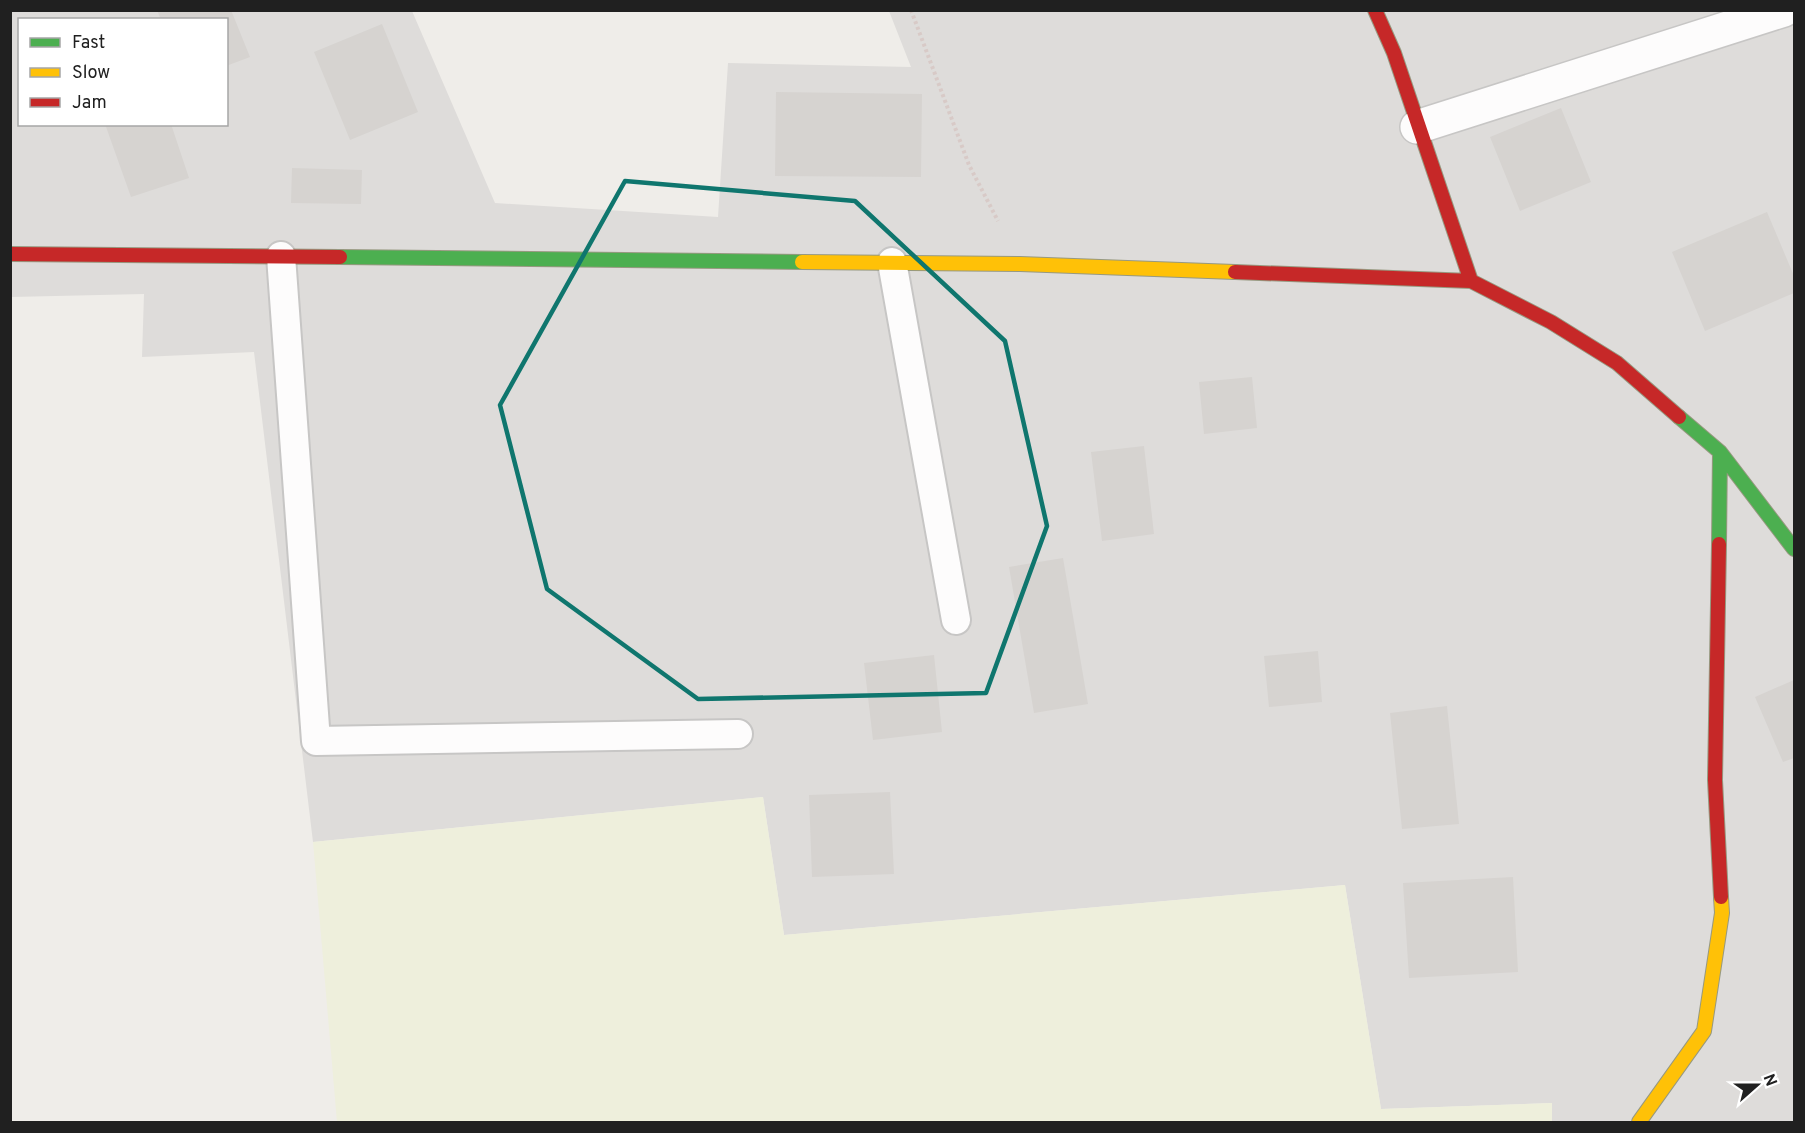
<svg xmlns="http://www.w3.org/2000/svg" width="1805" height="1133" viewBox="0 0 1805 1133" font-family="Overpass,sans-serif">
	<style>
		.residential { fill: #dedcda; fill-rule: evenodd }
		.farmland { fill: #eeefdc }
		.building { fill: #d6d3d0 }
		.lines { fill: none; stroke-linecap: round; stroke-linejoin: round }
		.lane-casing { stroke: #c7c6c5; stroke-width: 32 }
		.street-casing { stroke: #c7c6c5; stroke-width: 36 }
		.fast-casing { stroke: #979980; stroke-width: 16 }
		.slow-casing { stroke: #979980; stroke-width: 16 }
		.jam-casing { stroke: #979980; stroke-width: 16 }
		.path { stroke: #d8cac7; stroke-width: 4; stroke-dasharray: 3 3; stroke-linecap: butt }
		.lane { stroke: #fdfcfc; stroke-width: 28 }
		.street { stroke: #fdfcfc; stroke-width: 33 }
		.fast { stroke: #4caf50; stroke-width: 14 }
		.slow { stroke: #ffc107; stroke-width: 14 }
		.jam { stroke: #c62828; stroke-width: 14 }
		.marked { fill: none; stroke: #0f766e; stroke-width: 4.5; stroke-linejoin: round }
	</style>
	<rect width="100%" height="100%" fill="#efede9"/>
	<path class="residential" d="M10,11H412L495,203L718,217L728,63L911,67L889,11H1794V1122H1552V1103L1381,1109L1345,885L784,935L763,797L313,842L254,352L142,357L144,294L11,297ZM20,20H226V124H20Z"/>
	<path class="farmland" d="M763,797L784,935L1345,885L1381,1109L1552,1103V1122H337L313,842Z"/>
	<path class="building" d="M157,10H231L250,57L226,66V20H161Z
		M382,24L418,112L350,140L314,52Z
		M776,92L922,94L921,177L775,176Z
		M1561,108L1591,182L1520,211L1490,137Z
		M105,124H171L189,178L131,197Z
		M292,168L362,170L361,204L291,203Z
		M1767,212L1794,276V293L1705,331L1672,252Z
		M1252,377L1257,428L1204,434L1199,382Z
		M1144,446L1154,534L1102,541L1091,452Z
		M1063,558L1088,704L1034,713L1009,567Z
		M1318,651L1322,702L1269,707L1264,656Z
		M934,655L942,732L873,740L864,663Z
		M1794,680V758L1783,762L1755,697Z
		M1447,706L1459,824L1402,829L1390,713Z
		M890,792L894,874L812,877L809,795Z
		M1513,877L1518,972L1409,978L1403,883Z"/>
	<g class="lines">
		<g class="lane-casing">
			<path id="lane" d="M281,256L316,741L738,734
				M892,262L956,620"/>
		</g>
		<g class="street-casing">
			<path id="street" d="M1417,127L1784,10"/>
		</g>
		<g class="fast-casing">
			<path id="fast" d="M340,257L802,262
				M1679,417L1720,452L1794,549
				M1719,544L1720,452"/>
		</g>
		<g class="slow-casing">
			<path id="slow" d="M802,262L1020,264L1235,272
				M1639,1122L1704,1031L1722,913L1721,897"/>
		</g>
		<g class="jam-casing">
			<path id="jam" d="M1375,10L1394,53L1471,281
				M10,254L340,257
				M1235,272L1471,281L1551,322L1617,363L1679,417
				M1719,544L1715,780L1721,897"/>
		</g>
		<path class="path" d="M911,10L969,165L998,221"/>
		<use href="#lane" class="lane"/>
		<use href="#street" class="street"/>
		<use href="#fast" class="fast"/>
		<use href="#slow" class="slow"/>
		<use href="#jam" class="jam"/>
	</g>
	<path class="marked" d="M625,181L855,201L1005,341L1047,526L986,693L698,699L547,589L500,405Z"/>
	<rect width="1805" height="1133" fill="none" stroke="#202020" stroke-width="24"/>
	<rect x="18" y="18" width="210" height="108" fill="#ffffff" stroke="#a6a6a6" stroke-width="1.5"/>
	<rect x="30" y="38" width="30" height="9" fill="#4caf50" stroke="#a6a6a6" stroke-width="1.5"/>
	<text x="72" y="48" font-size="18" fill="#202020">Fast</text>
	<rect x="30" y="68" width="30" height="9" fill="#ffc107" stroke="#a6a6a6" stroke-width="1.5"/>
	<text x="72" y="78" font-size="18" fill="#202020">Slow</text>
	<rect x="30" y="98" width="30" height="9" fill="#c62828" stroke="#a6a6a6" stroke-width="1.5"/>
	<text x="72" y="108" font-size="18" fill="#202020">Jam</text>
	<g transform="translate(1757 1085) rotate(69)" stroke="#ffffff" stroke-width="4.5" paint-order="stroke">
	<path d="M0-4.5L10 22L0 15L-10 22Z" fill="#202020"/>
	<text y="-9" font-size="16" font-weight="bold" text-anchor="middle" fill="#202020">N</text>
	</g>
</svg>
